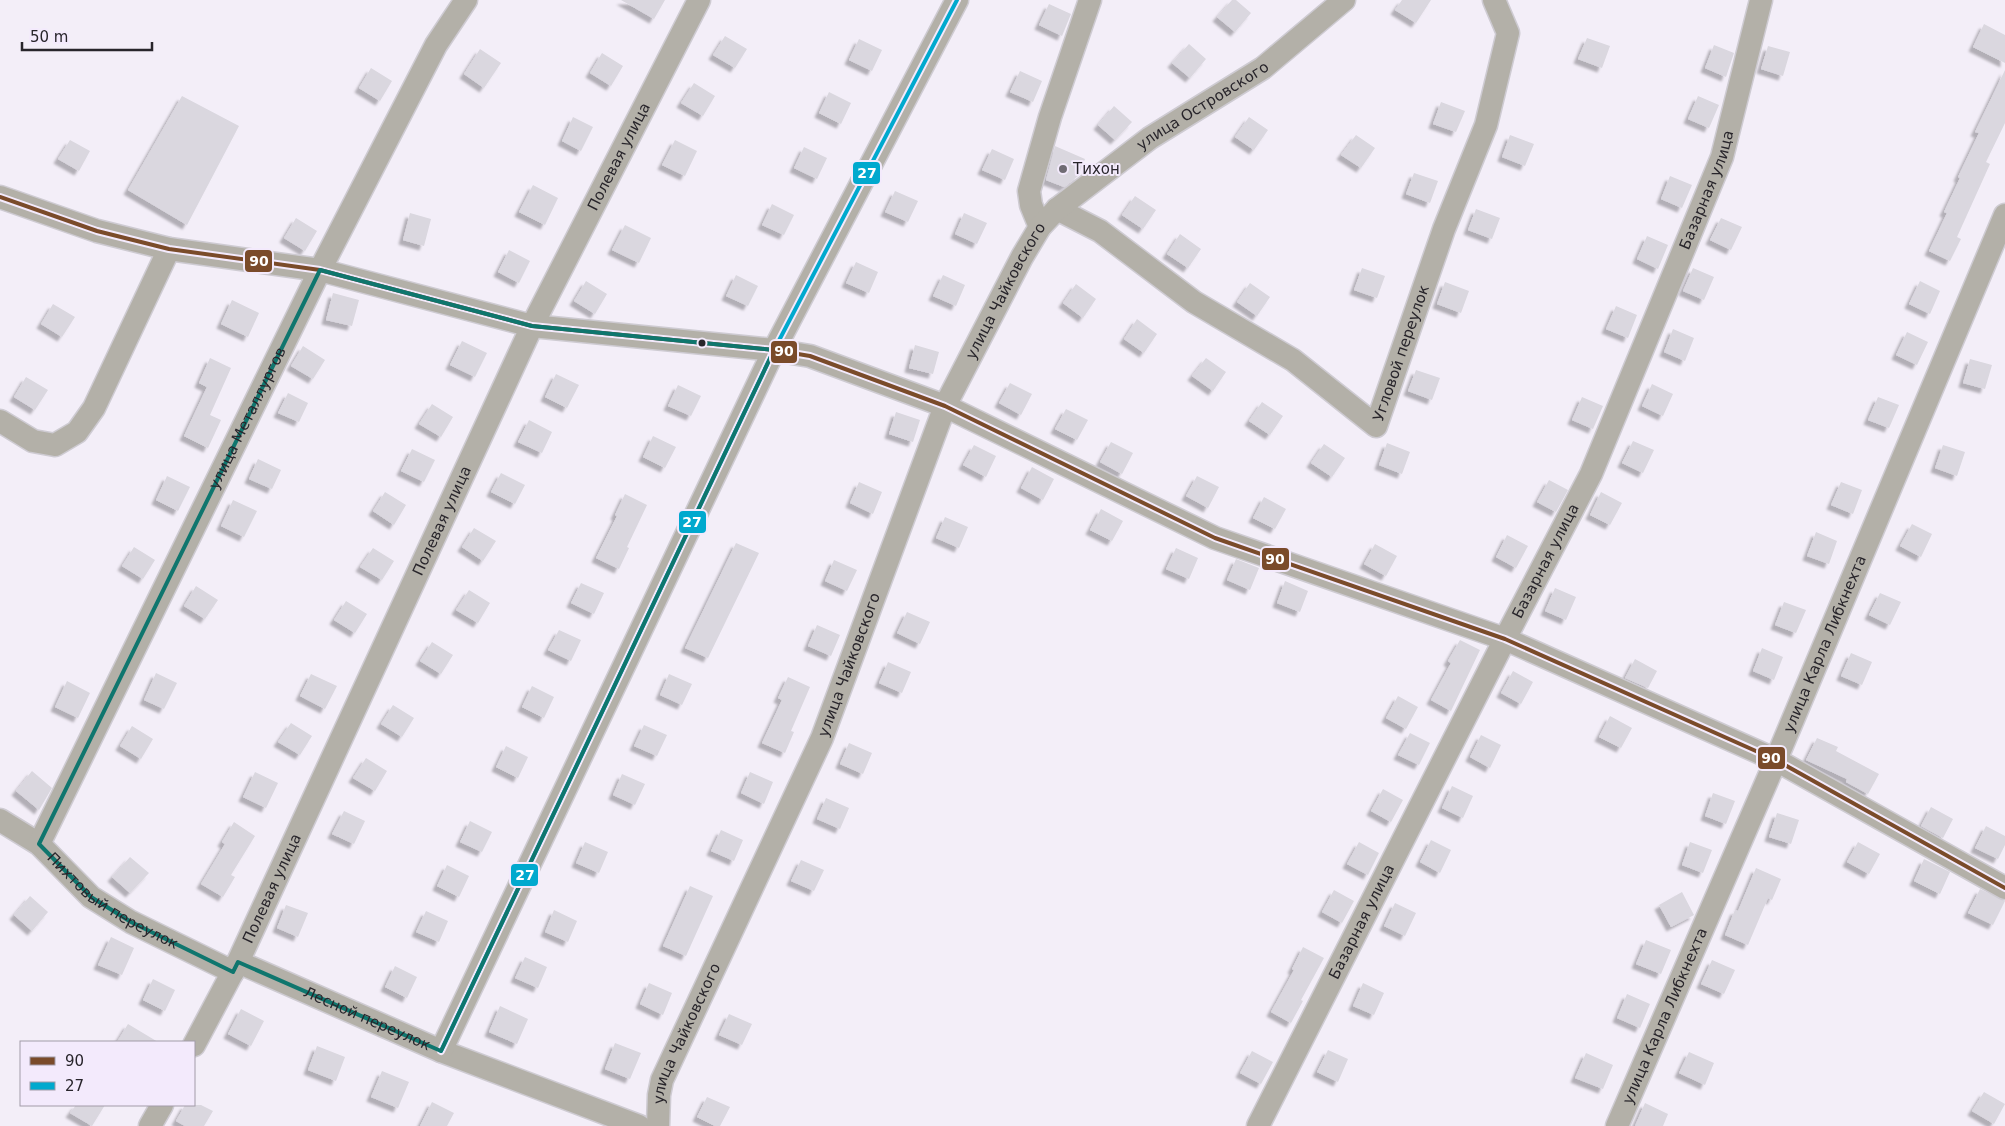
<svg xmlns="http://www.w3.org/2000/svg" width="2005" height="1126" viewBox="0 0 2005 1126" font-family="'DejaVu Sans',sans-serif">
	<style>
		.building { fill: #dad7df; filter: url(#shadow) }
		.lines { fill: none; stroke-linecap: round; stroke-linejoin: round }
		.minor-casing { stroke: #cecbd2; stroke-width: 25 }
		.minor { stroke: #b3b0a8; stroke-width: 22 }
		.bus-1-casing { stroke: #f3eafc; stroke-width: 8 }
		.bus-2-casing { stroke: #f3eafc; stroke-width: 8 }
		.bus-1 { stroke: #7a4b2a; stroke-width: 4 }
		.bus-2 { stroke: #00a9ce; stroke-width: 4 }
		.marked { fill: none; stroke: #0f766e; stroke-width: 4; stroke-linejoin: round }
		.poi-dot { fill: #6f6b73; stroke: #f3eafc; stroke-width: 2 }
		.bus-dot { fill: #28252b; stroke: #f3eafc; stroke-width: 2 }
		.labels { text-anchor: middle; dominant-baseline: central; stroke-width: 4; stroke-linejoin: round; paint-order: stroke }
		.street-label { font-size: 15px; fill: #28252b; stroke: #f3eafc }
		.poi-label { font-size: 15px; fill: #28252b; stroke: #f3eafc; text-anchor: start }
		.line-badge { stroke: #f3eafc; stroke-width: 2 }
		.badge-label { font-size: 14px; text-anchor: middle; font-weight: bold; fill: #fff }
	</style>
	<defs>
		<filter id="shadow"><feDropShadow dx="-4.5" dy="4.5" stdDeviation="1" flood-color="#0004"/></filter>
	</defs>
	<rect width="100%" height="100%" fill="#f3eef8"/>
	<path class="building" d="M621,0H665L654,19Z
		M1232,0H1236L1251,13L1235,32L1217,17Z
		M1402,0H1431L1416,23L1395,10Z
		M1049,4L1071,14L1062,36L1039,25Z
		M1984,24L2005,35V63L1973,47Z
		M725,36L747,49L735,68L713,55Z
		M1587,38L1610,46L1602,68L1578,59Z
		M859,39L882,50L872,71L849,60Z
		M1189,44L1206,59L1190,78L1172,63Z
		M1714,45L1734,53L1726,77L1705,68Z
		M1768,46L1790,52L1783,76L1761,69Z
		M480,49L501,63L484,88L464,74Z
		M602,53L623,66L611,86L590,73Z
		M371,68L392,81L380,101L359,88Z
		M2005,70V123L1986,162L1990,164L1957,237L1961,239L1950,261L1929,251L1947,213L1944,212L1960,178L1958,177L1979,133L1975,132Z
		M1020,71L1042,81L1033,102L1010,92Z
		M694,83L715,96L703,116L681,103Z
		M829,92L851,103L841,124L819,113Z
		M182,96L239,126L187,225L128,190Z
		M1698,96L1719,105L1709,128L1688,119Z
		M1441,102L1465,111L1456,132L1433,124Z
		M1114,106L1132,122L1115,140L1098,125Z
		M573,117L593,127L581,151L562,141Z
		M1249,117L1268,130L1254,150L1235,137Z
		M1356,135L1375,148L1361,168L1341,155Z
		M1510,135L1534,144L1525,166L1502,157Z
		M70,140L90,151L79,171L58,159Z
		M675,140L697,151L685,176L662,165Z
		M1055,146L1085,159L1078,176L1064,187L1046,180Z
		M804,147L827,158L817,179L794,168Z
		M992,149L1014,159L1005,180L982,170Z
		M1414,173L1438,181L1430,203L1406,194Z
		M1670,176L1692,185L1682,208L1661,199Z
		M533,185L558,198L545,225L519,212Z
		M895,191L918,201L908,222L885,212Z
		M1135,196L1156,210L1143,229L1122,215Z
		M772,204L794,215L784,235L762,225Z
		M1476,209L1500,218L1492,239L1468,230Z
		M410,213L431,219L424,246L403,240Z
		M964,213L987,223L977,244L955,234Z
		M296,218L317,231L305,251L284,238Z
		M1721,218L1742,227L1731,250L1710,240Z
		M625,225L651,238L639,263L612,250Z
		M1180,234L1201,249L1188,268L1167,254Z
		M1647,236L1668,245L1658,269L1637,259Z
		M509,250L530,261L519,283L498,272Z
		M856,262L878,272L869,293L846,283Z
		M1362,268L1385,276L1377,298L1354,290Z
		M1693,268L1714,277L1704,300L1683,291Z
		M736,275L758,286L748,306L726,296Z
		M943,275L965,285L956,306L933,296Z
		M586,281L607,294L595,314L574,301Z
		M1920,281L1940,291L1930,314L1909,304Z
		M1445,282L1469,291L1461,313L1437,304Z
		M1250,283L1270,297L1257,316L1237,302Z
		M1076,284L1096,299L1083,318L1063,303Z
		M333,293L359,300L352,326L326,320Z
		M232,300L259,313L248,337L221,324Z
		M53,304L75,317L62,337L41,324Z
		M1616,306L1637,315L1628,338L1606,329Z
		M1137,319L1157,334L1144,353L1124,339Z
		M1673,329L1694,338L1685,361L1664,352Z
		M1907,332L1928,342L1917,365L1896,355Z
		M462,341L487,353L475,377L450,365Z
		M915,345L939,352L933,374L909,368Z
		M303,346L325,360L313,379L291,366Z
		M210,358L231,368L210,415L221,420L208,448L184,436L207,387L199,383Z
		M1206,358L1226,372L1213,391L1192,376Z
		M1970,359L1992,365L1985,389L1963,383Z
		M1416,370L1440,378L1432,400L1408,391Z
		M556,374L579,385L567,408L545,397Z
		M26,377L48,390L35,410L14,397Z
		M1010,383L1032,394L1021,415L999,403Z
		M1652,384L1673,394L1663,416L1642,406Z
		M678,385L701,396L691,416L668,406Z
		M288,393L308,403L299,422L278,413Z
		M1582,397L1603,406L1593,429L1572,420Z
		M1878,397L1899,405L1889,428L1868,420Z
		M1262,402L1283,416L1270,435L1249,421Z
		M432,404L453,417L441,437L419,424Z
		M1066,409L1088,420L1077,440L1055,429Z
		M896,412L920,420L913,442L889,434Z
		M529,420L552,432L542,453L518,442Z
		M653,436L676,447L665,468L643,457Z
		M1633,441L1654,450L1643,473L1622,463Z
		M1111,442L1133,453L1122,474L1100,462Z
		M1387,443L1410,452L1402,474L1379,465Z
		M1324,444L1345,458L1332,477L1311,463Z
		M974,445L996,456L986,477L963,465Z
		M1943,445L1965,452L1957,476L1935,468Z
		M412,449L435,460L424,482L401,471Z
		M258,459L281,470L272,489L249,479Z
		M1032,467L1054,479L1043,500L1021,488Z
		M501,473L525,485L515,504L491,492Z
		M167,476L190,487L178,511L156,500Z
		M1197,476L1219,487L1208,508L1186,496Z
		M1549,480L1568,490L1556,512L1537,502Z
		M859,482L882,492L873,514L850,503Z
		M1841,482L1862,490L1853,514L1831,505Z
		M385,492L406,505L394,525L373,511Z
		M1601,492L1622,503L1610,525L1590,515Z
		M625,494L647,505L627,547L629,548L619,569L596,558L617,516L615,515Z
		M1264,497L1286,509L1275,529L1253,518Z
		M233,500L257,511L244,537L221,526Z
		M1101,509L1123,521L1112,541L1090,530Z
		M945,517L968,527L959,548L936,538Z
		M1912,524L1932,534L1921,557L1900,546Z
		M474,528L496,541L483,561L462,547Z
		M1816,532L1837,541L1829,564L1807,556Z
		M1507,535L1528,546L1516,568L1496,557Z
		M736,543L759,553L708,658L685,648Z
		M1375,544L1397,556L1386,576L1364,564Z
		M134,547L155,560L143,579L122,566Z
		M373,548L394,561L382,580L360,567Z
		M1176,548L1198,558L1189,579L1166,569Z
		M1236,559L1259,568L1250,590L1227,580Z
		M834,560L857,570L847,591L825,581Z
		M1285,581L1308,591L1300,612L1277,603Z
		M581,583L604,593L594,614L571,603Z
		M196,586L218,600L205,619L184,606Z
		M1555,588L1576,597L1566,620L1545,611Z
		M469,590L490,603L478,623L456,610Z
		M1880,593L1901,602L1890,625L1869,615Z
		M346,601L367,614L355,633L334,620Z
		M1784,602L1806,610L1796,633L1775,625Z
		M907,612L930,622L920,644L897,633Z
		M817,625L840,635L831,656L808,646Z
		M559,630L581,640L571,661L548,650Z
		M1460,640L1480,650L1451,711L1431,700L1451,663L1448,661Z
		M432,642L453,655L441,674L420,661Z
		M1762,648L1783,657L1774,680L1753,671Z
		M1851,653L1872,662L1862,685L1841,676Z
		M1635,659L1657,671L1648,688L1625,678Z
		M888,662L911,672L902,693L879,683Z
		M1513,671L1533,682L1521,704L1501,693Z
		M156,673L177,683L164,709L144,700Z
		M311,674L337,686L325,709L300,696Z
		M669,674L692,684L682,705L660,695Z
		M788,677L810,687L791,731L794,732L785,753L762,743L782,700L778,698Z
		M67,681L90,693L78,718L55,707Z
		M532,686L554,697L544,718L522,707Z
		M1398,696L1418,707L1406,729L1386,718Z
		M393,705L414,718L402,737L381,724Z
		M1610,716L1632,728L1621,748L1599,737Z
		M291,723L312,736L300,755L278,742Z
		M644,725L667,735L657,756L634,746Z
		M132,726L153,739L141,759L120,746Z
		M1410,733L1430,743L1419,765L1398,755Z
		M1481,735L1501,745L1490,768L1470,757Z
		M1817,738L1838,747L1836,751L1879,774L1868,794L1846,782L1847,779L1806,760Z
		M849,743L872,753L863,774L840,764Z
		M506,746L528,757L518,778L496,767Z
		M366,758L387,771L375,791L353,778Z
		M32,771L52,788L39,810L16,791Z
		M255,772L278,783L266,808L243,797Z
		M750,772L773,782L764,804L741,793Z
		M622,774L645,784L635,805L613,795Z
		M1452,786L1473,796L1463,818L1442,808Z
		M1383,789L1403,800L1391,822L1371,811Z
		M1713,793L1735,801L1726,824L1705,816Z
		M826,798L849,808L840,829L817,819Z
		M1931,807L1953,819L1943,838L1921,826Z
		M344,811L365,821L354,844L332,834Z
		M1777,813L1799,820L1791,844L1769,837Z
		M470,821L492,832L482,852L460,842Z
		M234,822L255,836L231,875L235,877L223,897L201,884L225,844L222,842Z
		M1986,826L2005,836V845L1998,859L1975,848Z
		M721,830L743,840L734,861L711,851Z
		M1431,840L1451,850L1440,873L1420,862Z
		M585,842L608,852L599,873L576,863Z
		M1359,842L1379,853L1368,875L1347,864Z
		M1690,842L1712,850L1703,873L1682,865Z
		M1858,842L1880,854L1869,874L1847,862Z
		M130,857L149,873L130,893L112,877Z
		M1924,859L1950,872L1940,894L1914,881Z
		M801,860L824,870L814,891L791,881Z
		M447,865L469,876L459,897L437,886Z
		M1756,868L1781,879L1772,900L1768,898L1748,945L1725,935L1735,910L1738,911Z
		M690,886L713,896L686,956L663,946Z
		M1980,889L2005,901L1993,925L1968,913Z
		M1334,890L1354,901L1342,923L1322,912Z
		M1682,892L1694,915L1671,927L1659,905Z
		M30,896L48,912L32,931L14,915Z
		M1395,903L1416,913L1405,936L1384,926Z
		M286,905L308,913L298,937L277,928Z
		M554,910L577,921L568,942L545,932Z
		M426,911L448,921L439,942L416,932Z
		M111,937L134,948L122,975L98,965Z
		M1646,940L1671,950L1661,974L1636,964Z
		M1303,947L1324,958L1301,1000L1303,1001L1291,1023L1271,1012L1294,970L1292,969Z
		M525,957L547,967L538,988L515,978Z
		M1712,960L1735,970L1724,994L1701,984Z
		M395,966L417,977L407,998L385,987Z
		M153,979L175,990L165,1011L143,1000Z
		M649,983L672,993L663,1015L640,1004Z
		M1363,983L1384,993L1374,1015L1353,1006Z
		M1627,994L1650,1004L1640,1028L1617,1018Z
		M500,1006L528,1019L517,1044L489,1032Z
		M241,1009L264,1021L251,1046L228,1034Z
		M729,1014L752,1024L742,1045L719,1035Z
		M128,1024L158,1042H117Z
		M615,1043L641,1053L630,1079L605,1069Z
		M317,1046L345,1057L336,1081L308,1070Z
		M1328,1050L1348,1059L1338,1082L1317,1072Z
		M1252,1051L1273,1062L1261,1084L1240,1073Z
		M1689,1052L1714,1063L1705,1085L1679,1073Z
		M1586,1053L1613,1065L1603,1089L1575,1078Z
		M382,1071L409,1082L398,1108L371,1097Z
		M1984,1092L2005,1104L1994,1124L1972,1111Z
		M707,1097L730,1107L720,1126H715L697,1117Z
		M432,1102L454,1113L447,1126H420Z
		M1645,1103L1668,1114L1663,1126H1635Z
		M76,1105H105L92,1126L70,1113Z
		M185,1105H201L213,1111L204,1126H185L176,1121Z"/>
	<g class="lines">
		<g class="minor-casing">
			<g id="minor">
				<path d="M0,197L97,231L169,249L320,270L532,326L774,350L810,356L945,406L1215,538L1505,639L1776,760L2005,888"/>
				<path id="s1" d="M1057,209L1100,231L1194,302L1293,360L1376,426L1444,229L1486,125L1508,33L1494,0"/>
				<path d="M1040,227L1031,205L1029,191L1050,117L1090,0"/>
				<path d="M0,421L33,441L55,445L77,432L94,408L169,249"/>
				<path id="s2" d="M0,820L39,844L91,897L131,922L233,972"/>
				<path id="s3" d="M39,844L320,270L436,45L466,0"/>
				<path id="s4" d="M238,962L441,1051L639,1126"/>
				<path id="s5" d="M194,1045L238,962L532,326L699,0"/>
				<path d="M441,1051L774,350L957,0"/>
				<path d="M150,1126L162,1105"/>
				<path id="s6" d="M658,1126L659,1095L662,1080L822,738L945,406L1022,257L1040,227L1057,209L1150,138L1263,68L1344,0"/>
				<path id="s7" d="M1258,1126L1505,639L1591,474L1722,157L1761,0"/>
				<path id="s8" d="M1617,1126L1776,760L2005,215"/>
			</g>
		</g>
		<use href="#minor" class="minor"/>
		<g class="bus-1-casing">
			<path id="bus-1" d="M0,197L97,231L169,249L320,270L532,326L774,350L810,356L945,406L1215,538L1505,639L1776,760L2005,888"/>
		</g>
		<g class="bus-2-casing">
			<path id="bus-2" d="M441,1051L774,350L957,0"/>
		</g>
		<use href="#bus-1" class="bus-1"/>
		<use href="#bus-2" class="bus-2"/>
	</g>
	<path class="marked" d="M320,270L532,326L774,350L441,1051L238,962L233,972L131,922L91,897L39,844Z"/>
	<circle class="poi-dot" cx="1063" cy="169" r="5"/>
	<circle class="bus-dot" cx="702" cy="343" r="4.5"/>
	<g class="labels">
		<g class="street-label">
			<text stroke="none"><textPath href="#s6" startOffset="1184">улица Островского</textPath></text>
			<text stroke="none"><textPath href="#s5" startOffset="985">Полевая улица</textPath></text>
			<text stroke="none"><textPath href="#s7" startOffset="1039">Базарная улица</textPath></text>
			<text stroke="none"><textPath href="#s6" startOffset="908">улица Чайковского</textPath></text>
			<text stroke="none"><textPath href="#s1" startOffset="464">Угловой переулок</textPath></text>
			<text stroke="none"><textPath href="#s3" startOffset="474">улица Металлургов</textPath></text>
			<text stroke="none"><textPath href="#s5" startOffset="580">Полевая улица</textPath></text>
			<text stroke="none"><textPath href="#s7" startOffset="634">Базарная улица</textPath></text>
			<text stroke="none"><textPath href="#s8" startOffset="525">улица Карла Либкнехта</textPath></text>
			<text stroke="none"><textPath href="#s6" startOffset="502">улица Чайковского</textPath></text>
			<text stroke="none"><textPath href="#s5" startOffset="175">Полевая улица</textPath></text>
			<text stroke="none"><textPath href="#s2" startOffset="140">Пихтовый переулок</textPath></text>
			<text stroke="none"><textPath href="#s7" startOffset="229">Базарная улица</textPath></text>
			<text stroke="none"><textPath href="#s8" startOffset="120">улица Карла Либкнехта</textPath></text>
			<text stroke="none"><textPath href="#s4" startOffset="141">Лесной переулок</textPath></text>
			<text stroke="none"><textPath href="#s6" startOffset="98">улица Чайковского</textPath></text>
		</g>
		<g class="poi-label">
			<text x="1073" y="169">Тихон</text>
		</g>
	</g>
	<g class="line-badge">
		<rect x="852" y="161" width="29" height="24" rx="5" fill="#00a9ce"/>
		<rect x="244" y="249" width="29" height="24" rx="5" fill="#7a4b2a"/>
		<rect x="770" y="340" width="28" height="24" rx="5" fill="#7a4b2a"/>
		<rect x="678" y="510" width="29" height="24" rx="5" fill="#00a9ce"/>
		<rect x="1261" y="547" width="29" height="24" rx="5" fill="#7a4b2a"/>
		<rect x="1757" y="746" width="29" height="24" rx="5" fill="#7a4b2a"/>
		<rect x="510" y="863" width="29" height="24" rx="5" fill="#00a9ce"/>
	</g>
	<g class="badge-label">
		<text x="867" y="178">27</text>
		<text x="259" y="266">90</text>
		<text x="784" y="356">90</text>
		<text x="692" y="527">27</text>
		<text x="1275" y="564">90</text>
		<text x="1771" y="763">90</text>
		<text x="525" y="880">27</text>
	</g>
	<rect x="20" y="1041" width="175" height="65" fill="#f3eafc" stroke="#a29ba8"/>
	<rect x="30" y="1057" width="25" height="8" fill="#7a4b2a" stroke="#a29ba8"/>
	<text x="65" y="1066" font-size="15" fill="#28252b">90</text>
	<rect x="30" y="1082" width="25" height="8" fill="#00a9ce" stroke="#a29ba8"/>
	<text x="65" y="1091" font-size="15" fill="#28252b">27</text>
	<path d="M22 42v8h130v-8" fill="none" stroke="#28252b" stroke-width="2.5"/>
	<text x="30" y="42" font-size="15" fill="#28252b" stroke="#f3eafc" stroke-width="4" paint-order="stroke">50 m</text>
</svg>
